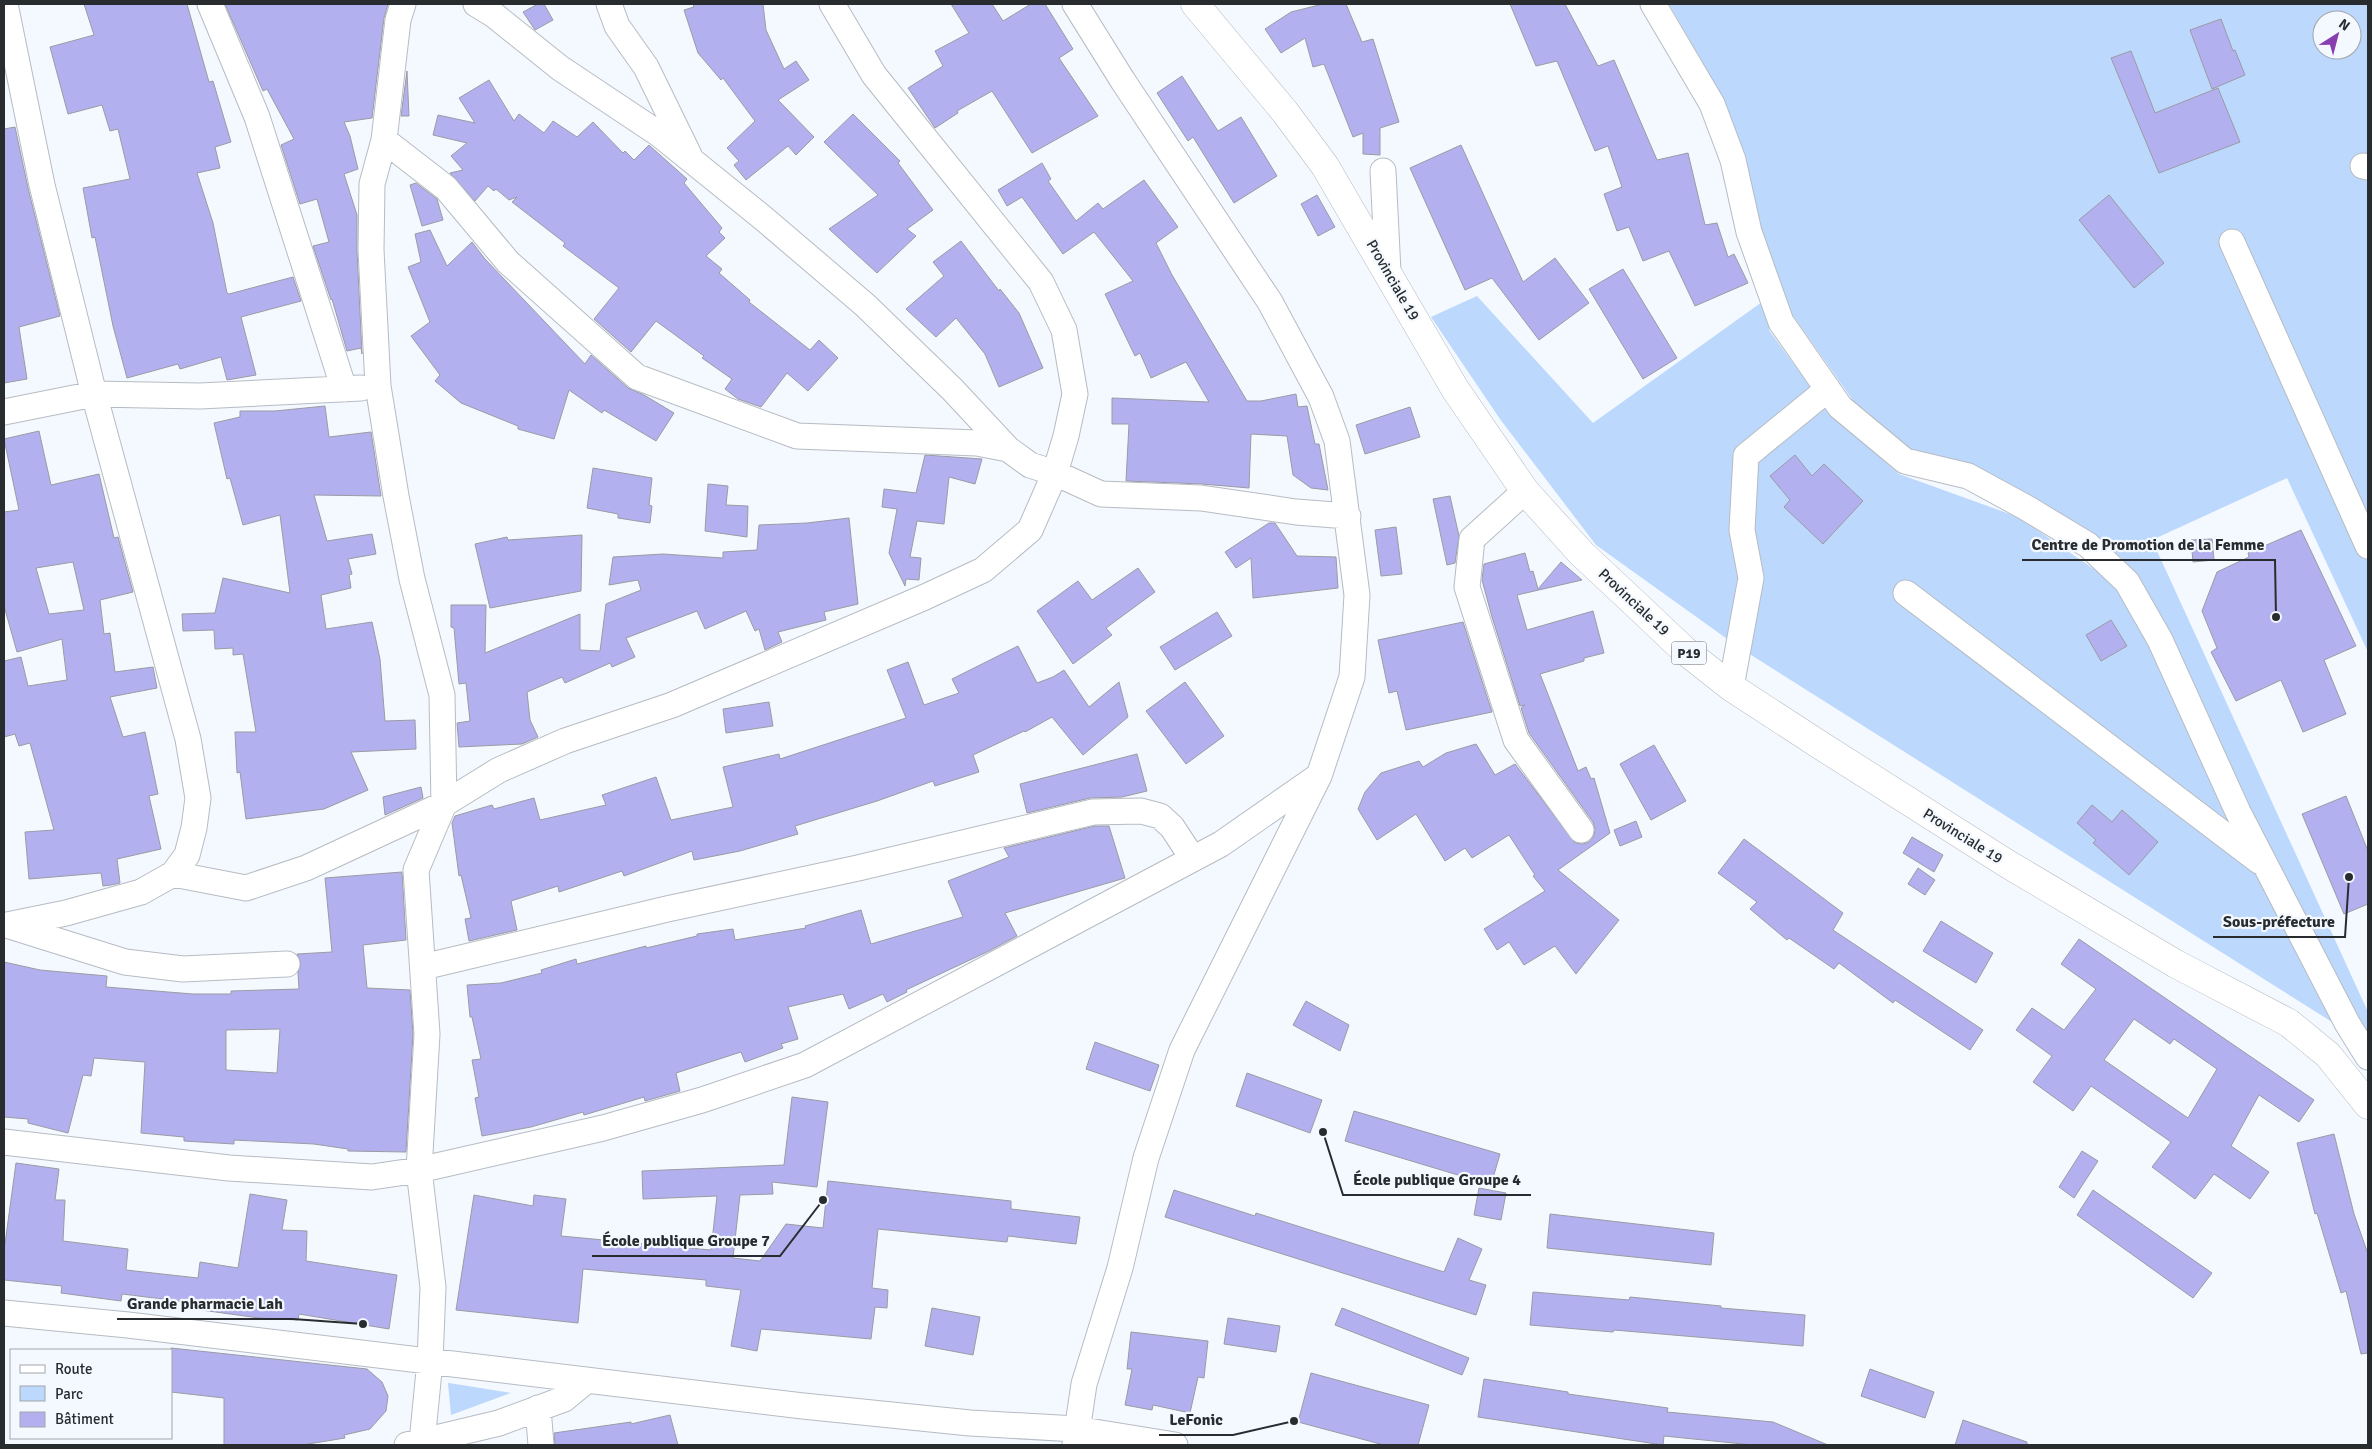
<svg xmlns="http://www.w3.org/2000/svg" width="2372" height="1449" viewBox="0 0 2372 1449" font-family="Signika,sans-serif">
	<style>
		.green { fill: #bcd8fc; fill-rule: evenodd }
		.building { fill: #b3b0f0; stroke: #9b9ba3; fill-rule: evenodd }
		.lines { fill: none; stroke-linecap: round; stroke-linejoin: round }
		.minor-casing { stroke: #b6bcc3; stroke-width: 27 }
		.major-casing { stroke: #b6bcc3; stroke-width: 29 }
		.minor { stroke: #fff; stroke-width: 25 }
		.major { stroke: #fff; stroke-width: 28 }
		.labels { text-anchor: middle; dominant-baseline: central; stroke-width: 4.5; stroke-linejoin: round; paint-order: stroke }
		.shield { fill: #f4f8ff; stroke: #66696d; stroke-width: 1 }
		.shield-label { font-size: 14px; font-weight: bold; fill: #292c2e }
		.street-label { font-size: 15px; fill: #292c2e; stroke: #f4f8ff }
		.leader { fill: none; stroke: #292c2e; stroke-width: 2 }
		.callout-dot { fill: #292c2e; stroke: #f4f8ff; stroke-width: 2 }
		.callout-label { font-size: 16px; text-anchor: middle; font-weight: bold; fill: #292c2e; stroke: #f4f8ff; stroke-width: 4.5; stroke-linejoin: round; paint-order: stroke }
	</style>
	<rect width="100%" height="100%" fill="#f4f8ff"/>
	<path class="green" d="M1669,4H2368V652L2287,478L2152,540L2368,1012V1058L2360,1064L2332,1022L1737,646L1596,545L1500,419L1431,317L1477,296L1593,423L1776,292L1754,232L1746,158L1724,100ZM2322,20H2352V50H2322ZM1777,293L1854,402L1917,455L1975,468L2107,546L2123,559L2101,574L2018,517L1899,474L1830,414L1769,330Z
		M448,1383H449L511,1393L451,1415Z"/>
	<path class="building" d="M84,4H187L209,82L213,81L231,142L215,147L220,168L197,173L213,223L227,293L229,294L293,277L301,301L241,317L256,375L227,380L221,357L180,369L178,364L127,378L113,326L95,237L92,238L83,188L130,179L118,129L110,131L102,105L68,114L50,47L94,35Z
		M225,4H388L384,18L372,118L344,122L350,136L358,169L344,174L357,215V251L362,354L361,348L347,351L332,299L331,300L313,246L329,242L317,199L300,204L281,145L294,139L267,89L263,91Z
		M538,4H544L553,20L535,30L523,12Z
		M693,4H763L766,30L784,69L796,61L809,80L778,100L814,137L796,155L788,146L746,180L734,165L739,161L727,148L755,121L723,78L721,80L698,53L684,10L694,7Z
		M951,4H992L1003,21L1031,4H1045L1073,49L1059,58L1098,116L1032,153L992,91L957,111L958,113L935,128L908,88L943,66L935,51L969,33Z
		M1323,4H1346L1362,42L1373,39L1399,122L1380,128V155L1363,154V133L1353,137L1324,64L1313,67L1305,38L1281,53L1265,29L1291,12Z
		M1510,4H1565L1598,66L1614,60L1657,160L1688,153L1705,225L1717,223L1728,257L1734,254L1748,283L1695,306L1669,251L1643,261L1629,227L1617,231L1604,194L1622,187L1608,146L1595,151L1557,61L1536,66Z
		M2221,19L2233,51L2235,50L2245,75L2212,89L2190,30Z
		M2131,51L2155,113L2218,88L2240,142L2159,173L2111,58Z
		M407,71L409,116H401Z
		M1182,76L1218,131L1241,117L1277,176L1234,203L1193,137L1188,141L1157,93Z
		M489,80L514,121L519,114L544,133L553,121L577,137L593,122L623,153L625,151L634,160L649,145L650,146L687,179L684,183L722,228L719,232L725,238L706,256L722,269L719,273L750,300L749,302L810,350L819,340L838,358L808,391L787,373L761,407L738,399L725,389L732,379L702,358L704,356L656,321L631,352L594,319L619,288L563,246L565,243L512,202L517,197L509,200L496,189L494,191L488,186L475,201L450,173L463,170L451,156L467,143L433,135L438,115L475,123L459,98Z
		M853,114L900,161L898,163L933,210L907,229L916,236L877,273L829,229L878,195L824,142Z
		M15,127L28,188L60,316L19,327L27,379L4,383V129Z
		M1461,145L1523,282L1555,258L1589,303L1539,340L1492,278L1465,290L1410,168Z
		M1042,163L1051,179L1048,181L1076,221L1098,203L1103,209L1144,180L1178,227L1156,243L1172,275L1247,401H1261L1296,394L1298,407L1307,406L1315,444H1319L1328,490L1311,488L1293,475L1287,436L1251,434L1249,488L1202,484L1126,481L1129,424H1112V398L1209,402L1186,362L1151,378L1140,353L1135,356L1105,294L1133,281L1094,232L1063,254L1022,197L1007,206L998,190Z
		M416,183L437,199L443,220L422,226L410,185Z
		M1317,195L1335,227L1318,236L1301,204Z
		M2109,195L2164,263L2134,288L2079,220Z
		M430,230L447,266L472,242L485,259L585,364L591,355L628,388L644,395L674,413L656,441L604,410L602,413L569,390L554,439L518,429V426L461,403L435,381L440,375L411,336L430,322L408,267L421,262L415,234Z
		M961,241L999,291L1000,289L1019,313L1043,368L999,387L985,354L956,318L936,337L906,309L944,276L933,262Z
		M1623,269L1677,358L1643,379L1589,289Z
		M325,406L329,437L371,432L381,496L314,495L327,541L372,534L376,554L348,559L352,574L349,575L351,588L321,595L326,629L372,622L380,659L385,721L415,720L416,749L351,752L368,790L324,809L246,819L240,772L237,773L235,732H256L243,654L233,655V648L215,649L214,630L183,631L182,614L215,613L223,578L290,593L280,515L243,525L230,478L227,479L214,423L240,417V411H275Z
		M1410,407L1420,437L1365,454L1356,425Z
		M39,431L51,485L99,474L114,538L118,537L133,592L100,600L104,634L110,633L115,672L153,667L157,688L110,697L123,737L145,732L158,794L149,796L161,849L117,859L120,883L111,885L103,886L101,873L29,879L25,832L54,830L30,743L19,746L15,734L4,737V661L21,657L28,686L67,680L62,639L17,652L4,606V512L19,510L4,439ZM73,562L84,610L49,614L36,568Z
		M925,455L982,459L975,484L949,477L944,524L917,521L910,557L921,558L919,580L906,579L905,586L889,553L897,509L882,507L884,489L916,493Z
		M1795,455L1812,476L1824,464L1863,501L1823,544L1784,507L1790,500L1770,476Z
		M593,468L652,478L649,505L652,506L650,523L618,518V514L587,508Z
		M708,484L728,486L726,505L748,506L747,537L705,531Z
		M1450,496L1459,536L1455,563L1447,565L1433,499Z
		M849,518L858,604L824,612L826,620L778,632L782,642L765,650L759,629L755,631L746,611L705,629L697,611L626,638L635,657L612,667L610,663L565,683L562,677L527,692L530,720L538,737L522,744L459,747L457,723L470,721L466,683L459,684L454,628L451,627V605H486L485,653L580,614V650L600,651L606,604L641,590L638,580L609,585L613,557L663,554L723,558V552L757,550L759,525L807,523Z
		M1269,523H1275L1297,556L1336,557L1338,588L1253,598L1251,558L1236,568L1225,552Z
		M1396,527L1402,574L1381,576L1375,530Z
		M2301,530L2356,646L2324,660L2346,714L2303,732L2281,680L2236,701L2211,652L2217,648L2202,611L2217,572L2249,557L2248,553Z
		M582,535L581,591L490,608L475,544L507,537L508,540Z
		M2212,539L2214,560L2193,562L2191,540Z
		M1525,553L1530,572L1533,571L1538,589L1561,562L1582,580L1517,595L1527,630L1593,611L1604,653L1584,658V661L1540,674L1578,771L1586,767L1591,779L1594,778L1610,833L1558,870L1619,920L1576,974L1555,946L1524,965L1509,942L1497,950L1484,929L1545,891L1533,876L1535,875L1509,835L1472,858L1465,848L1445,861L1416,814L1377,840L1358,809L1365,792L1381,773L1419,761L1423,767L1446,753L1476,744L1495,775L1515,764L1575,843L1583,844L1589,842L1594,836L1595,829L1593,822L1529,733L1521,708L1525,705L1520,706L1492,617L1482,580L1484,564Z
		M1138,568L1155,592L1106,628L1112,635L1073,664L1037,611L1078,581L1092,600Z
		M1217,612L1232,636L1175,670L1160,647Z
		M2111,620L2127,646L2101,661L2086,635Z
		M1463,622L1492,712L1406,730L1397,691L1389,693L1378,640Z
		M1018,646L1037,683L1053,677L1064,670L1089,707L1119,682L1128,717L1083,755L1052,717L1025,732L1024,731L973,755L979,772L935,786L933,781L877,801L795,826L798,834L740,851L694,860L692,851L624,876L622,871L559,892L558,886L511,901L517,930L469,941L465,919L471,918L461,875L459,876L452,823L455,816L492,805L494,809L534,798L540,820L606,805L602,795L656,777L671,820L733,807L723,767L779,754L780,759L906,718L887,670L908,662L924,705L959,693L952,679Z
		M1185,682L1224,736L1186,764L1146,711Z
		M769,702L773,726L726,733L723,709Z
		M1654,745L1686,801L1651,820L1620,764Z
		M1137,754L1147,791L1122,797L1090,798L1027,813L1020,784Z
		M421,787L423,798L385,815L383,797Z
		M2346,796L2368,851V904L2344,914L2302,814Z
		M2092,805L2112,822L2122,810L2158,842L2129,875L2093,843L2096,840L2077,823Z
		M1636,821L1642,837L1620,846L1614,830Z
		M1095,826H1109L1125,878L1005,913L1017,936L989,951L906,990L907,992L887,1002L883,994L849,1009L843,994L788,1007L798,1039L781,1044L783,1048L745,1062L741,1052L676,1073L680,1091L645,1101L644,1097L584,1115L583,1112L531,1127L482,1136L475,1098L479,1097L472,1060L481,1059L472,1017H470L467,985L501,983L542,973L541,970L576,959L577,964L646,946V948L697,936V934L733,929L735,940L806,928L805,926L861,910L871,944L963,917L948,881L1009,857L1004,848Z
		M1912,837L1943,855L1934,872L1903,853Z
		M1744,839L1843,913L1833,930L1983,1030L1970,1050L1895,1000L1893,1003L1839,963L1834,969L1789,938L1787,940L1750,909L1757,902L1718,873Z
		M1918,868L1935,880L1925,895L1908,884Z
		M402,872L406,940L363,945L367,988L410,990L413,1034L406,1152L348,1151V1149L314,1144L234,1140V1144L184,1141V1137L141,1133L145,1062L94,1058L91,1076L83,1075L68,1133L28,1123V1119L4,1117V962L40,970L107,976L106,987L193,994H231V991L299,989L298,973L301,963L297,954L332,952L325,878ZM280,1029L277,1073L226,1070V1030Z
		M1941,921L1993,953L1976,983L1923,951Z
		M2079,939L2314,1100L2299,1122L2259,1095L2231,1146L2269,1172L2250,1199L2214,1174L2195,1199L2152,1167L2171,1142L2091,1086L2073,1111L2033,1082L2052,1056L2016,1030L2032,1008L2064,1030L2096,989L2061,964ZM2134,1019L2170,1044L2174,1039L2217,1069L2188,1118L2104,1060Z
		M1306,1001L1349,1025L1340,1051L1293,1025Z
		M1095,1042L1159,1065L1150,1091L1086,1069Z
		M1247,1073L1322,1100L1310,1133L1236,1106Z
		M792,1097L828,1102L817,1187L772,1182L773,1194L740,1195L733,1258L760,1261L786,1224L823,1228L828,1181L1011,1201V1209L1080,1217L1076,1244L1008,1236L1007,1242L878,1229L872,1288L888,1290L887,1308L875,1307L871,1339L761,1329L757,1351L731,1346L741,1290L706,1286V1280L583,1269L578,1323L456,1310L474,1195L533,1206L534,1195L566,1199L561,1236L711,1250L717,1196L643,1199L642,1171L784,1165Z
		M1354,1111L1500,1154L1491,1185L1345,1141Z
		M2334,1134L2354,1214L2368,1254V1353L2361,1354L2346,1291L2341,1293L2317,1213L2315,1214L2297,1143Z
		M2082,1151L2098,1161L2074,1198L2059,1187Z
		M16,1163L59,1169L55,1200H65L63,1241L128,1249L126,1270L198,1278L200,1262L238,1268L250,1194L287,1200L282,1230L307,1231L306,1261L397,1275L389,1329L299,1314L298,1320L259,1318L194,1309L195,1303L122,1294L121,1301L61,1293L62,1286L4,1280V1251Z
		M1479,1188L1506,1193L1501,1220L1474,1215Z
		M1174,1190L1255,1216L1256,1213L1444,1272L1458,1238L1482,1249L1469,1280L1486,1285L1476,1315L1165,1217Z
		M2093,1190L2212,1273L2193,1298L2077,1215Z
		M1550,1214L1714,1233L1711,1265L1547,1248Z
		M1533,1292L1629,1300L1630,1297L1721,1306V1308L1805,1315L1803,1346L1614,1330L1613,1332L1530,1325Z
		M932,1308L980,1317L973,1355L925,1346Z
		M1342,1308L1469,1358L1462,1375L1335,1325Z
		M1228,1318L1280,1326L1276,1352L1224,1344Z
		M1131,1332L1208,1341L1204,1378L1198,1377L1190,1413L1153,1405L1152,1410L1125,1405L1132,1369H1127Z
		M171,1348L367,1369L382,1382L388,1396L386,1411L370,1429L344,1435L345,1438L302,1445H224V1398L171,1392Z
		M1870,1369L1934,1392L1925,1418L1861,1396Z
		M1311,1373L1429,1405L1418,1445H1384L1298,1422Z
		M1484,1379L1568,1392V1394L1668,1408L1667,1412L1773,1422L1828,1445H1753L1664,1436L1663,1445L1478,1417Z
		M670,1415L678,1445H555L554,1433L631,1422V1424Z
		M1963,1420L2027,1442V1445H1955Z"/>
	<g class="lines">
		<g class="minor-casing">
			<path id="minor" d="M5,4L42,185L94,394L188,739L198,798L194,828L187,855L173,874L141,892L66,913L7,925
				M210,4L257,117L344,389
				M403,4L398,20L384,140L372,184L371,250L378,386L396,496L412,579L442,695L444,804L416,870L427,1034L419,1170L433,1287L430,1361L422,1442
				M476,4L494,15L560,68L659,134L763,218L865,305L952,389L1008,449L1030,465L1055,473L1101,494L1201,498L1296,512L1348,516
				M609,4L617,26L646,67L689,155
				M1653,4L1712,104L1733,160L1749,232L1781,322L1840,407L1905,461L1968,476L2025,507L2088,545L2127,582L2160,640L2238,812L2347,1023L2368,1057
				M384,140L446,188L508,262L637,377L797,436L977,443L1008,449
				M2363,166L2368,167
				M1383,171L1388,272
				M2232,242L2368,546
				M4,412L94,394L200,396L361,388
				M1525,491L1472,539L1467,587L1516,740L1581,830
				M1906,593L2259,861
				M1731,687L1751,578L1742,530L1746,456L1828,389
				M173,874L246,888L306,868L444,804L499,770L565,741L672,705L925,597L983,570L1030,530L1055,473L1066,436L1075,394L1064,330L1041,282L874,75L832,4
				M10,926L125,962L183,969L287,964
				M423,967L667,909L858,868L1093,812L1141,811L1160,816L1172,827L1193,859
				M4,1142L229,1168L372,1177L419,1170L603,1128L702,1100L805,1065L1221,844L1317,777
				M4,1313L128,1325L803,1406L970,1423L1076,1429L1175,1445
				M538,1408L541,1445
				M407,1445L499,1423L564,1399L587,1380
				M1075,1445L1084,1384L1120,1268L1146,1158L1182,1050L1319,776L1352,677L1357,595L1337,441L1321,397L1270,302L1123,81L1075,4"/>
		</g>
		<g class="major-casing">
			<path id="major" d="M1195,4L1285,112L1325,166L1455,389L1525,491L1581,553L1644,612L1684,650L1731,687L1820,745L2006,863L2176,964L2289,1023L2328,1055L2368,1105"/>
		</g>
		<use href="#minor" class="minor"/>
		<use href="#major" class="major"/>
	</g>
	<g class="labels">
		<rect class="shield" x="1671.5" y="641.5" width="35" height="23" rx="4"/>
		<g class="shield-label">
			<text x="1689" y="653">P19</text>
		</g>
		<g class="street-label">
			<text transform="translate(1393 280) rotate(60)">Provinciale 19</text>
			<text transform="translate(1634 602) rotate(43)">Provinciale 19</text>
			<text transform="translate(1963 836) rotate(32)">Provinciale 19</text>
		</g>
	</g>
	<path class="leader" d="M2276 617L2275 560H2022M2349 877L2345 937H2213M1323 1132L1343 1195H1531M823 1200L780 1256H592M363 1324L293 1319H117M1294 1421L1233 1435H1159"/>
	<g class="callout-dot">
		<circle cx="2276" cy="617" r="5"/>
		<circle cx="2349" cy="877" r="5"/>
		<circle cx="1323" cy="1132" r="5"/>
		<circle cx="823" cy="1200" r="5"/>
		<circle cx="363" cy="1324" r="5"/>
		<circle cx="1294" cy="1421" r="5"/>
	</g>
	<g class="callout-label">
		<text x="2148" y="550">Centre de Promotion de la Femme</text>
		<text x="2279" y="927">Sous-préfecture</text>
		<text x="1437" y="1185">École publique Groupe 4</text>
		<text x="686" y="1246">École publique Groupe 7</text>
		<text x="205" y="1309">Grande pharmacie Lah</text>
		<text x="1196" y="1425">LeFonic</text>
	</g>
	<rect width="2372" height="1449" fill="none" stroke="#292c2e" stroke-width="10"/>
	<rect x="10" y="1349" width="162" height="90" fill="#f4f8ff" stroke="#a3a6ab"/>
	<rect x="20" y="1365" width="25" height="8" fill="#ffffff" stroke="#a3a6ab"/>
	<text x="55" y="1374" font-size="15" fill="#292c2e">Route</text>
	<rect x="20" y="1386" width="25" height="15" fill="#bcd8fc" stroke="#a3a6ab"/>
	<text x="55" y="1399" font-size="15" fill="#292c2e">Parc</text>
	<rect x="20" y="1412" width="25" height="15" fill="#b3b0f0" stroke="#a3a6ab"/>
	<text x="55" y="1424" font-size="15" fill="#292c2e">Bâtiment</text>
	<g transform="translate(2337 35) rotate(36)"><circle r="24" fill="#f4f8ff" stroke="#a3a6ab"/>
	<path d="M0-4L9 19L0 12L-9 19Z" fill="#893eb0"/>
	<text y="-8" font-size="14" font-weight="bold" text-anchor="middle" fill="#292c2e">N</text>
	</g>
</svg>
